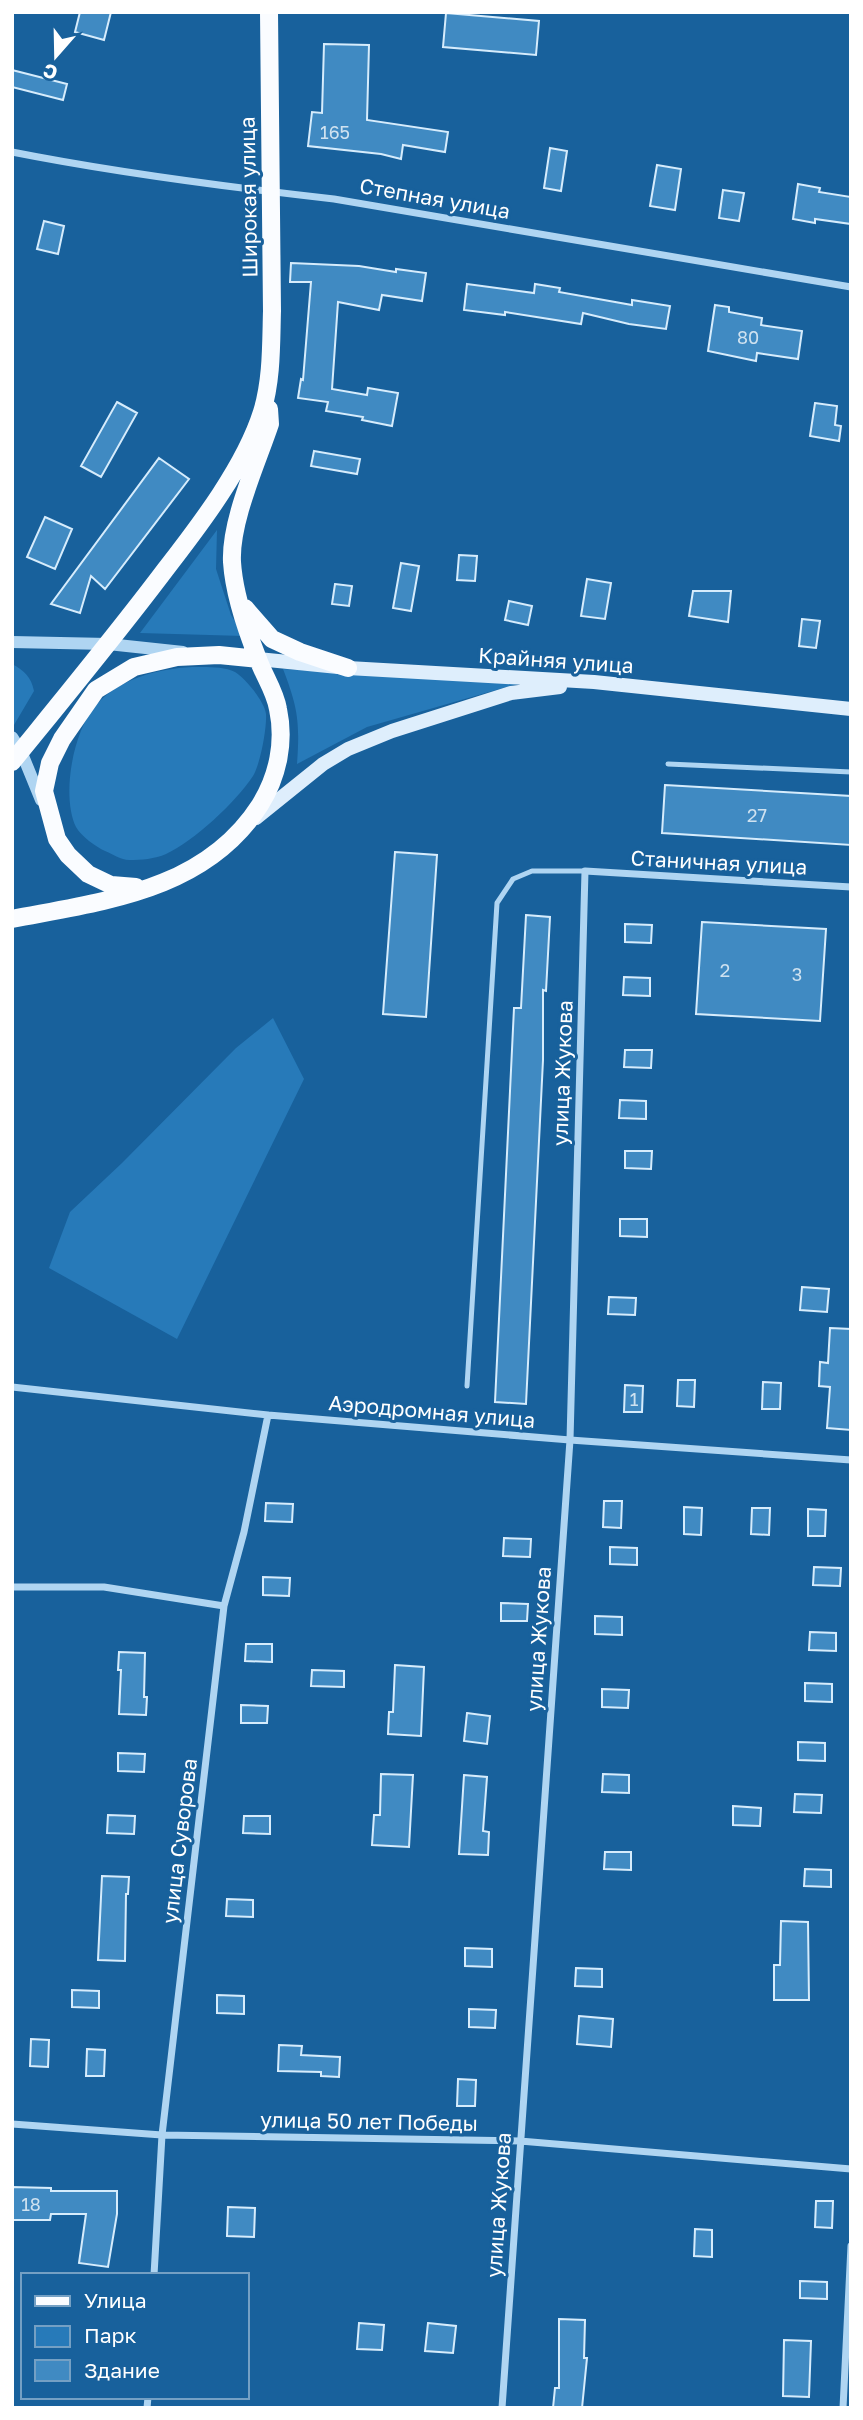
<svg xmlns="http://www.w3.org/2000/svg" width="863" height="2420" viewBox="0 0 863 2420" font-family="'Golos Text',sans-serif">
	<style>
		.green { fill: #277ab9 }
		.building { fill: #408ac2; stroke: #d6ecfc; stroke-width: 2 }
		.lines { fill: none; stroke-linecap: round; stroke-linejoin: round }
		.service { stroke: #afd5f2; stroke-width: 5 }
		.minor { stroke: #afd5f2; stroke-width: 7 }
		.tertiary { stroke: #afd5f2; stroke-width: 12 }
		.secondary { stroke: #deeefc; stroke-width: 14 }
		.primary { stroke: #fafcff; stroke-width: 18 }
		.labels { text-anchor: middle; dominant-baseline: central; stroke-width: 6; stroke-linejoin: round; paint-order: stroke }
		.number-label { font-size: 18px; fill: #cfe2f0 }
		.street-label { font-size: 21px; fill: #fff; stroke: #18619c }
	</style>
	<rect width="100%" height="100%" fill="#18619c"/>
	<path class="green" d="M217,530L216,569L231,615L244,636L140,633Z
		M12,664C25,671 31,677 34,691L14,725Z
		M192,667C205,667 223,666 235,672C245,678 265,702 266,714C267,728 260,765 253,776C236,802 194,841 166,854C155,859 141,860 129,860C121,860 113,854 105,851C96,847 81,836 76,827C61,796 73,731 96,705C120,678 158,669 192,667Z
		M283,669L517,684L367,727L297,764C300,722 298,708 283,669Z
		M273,1018L304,1079L177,1339L49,1268L70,1212L122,1163L236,1048Z"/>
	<path class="building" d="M80,12H111L104,40L75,32Z
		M446,13L539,21L536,55L443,47Z
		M324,44L369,45L367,120L448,132L445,152L403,145L401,159L381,154L308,146L312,112L322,113Z
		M12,70L67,84L63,100L12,87Z
		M550,148L567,151L561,191L544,188Z
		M657,165L681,169L675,210L650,206Z
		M798,184L820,188L819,192L851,197V224L815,219V223L793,219Z
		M723,190L744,193L739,221L719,218Z
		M44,221L64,226L58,254L37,249Z
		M291,263L359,266L396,272V269L426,273L422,301L382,295L379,310L338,302L332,389L367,395L368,388L398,393L392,426L362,420L363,417L326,411L328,402L298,398L301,379L303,380L311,282H290Z
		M467,284L534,293L535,284L560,288L559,292L632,305V300L670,306L666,329L629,324L583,313L581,324L505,312V315L464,310Z
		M715,305L729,307V312L762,318L761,325L802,331L798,359L757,353L756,361L708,351Z
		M117,402L137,413L101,477L81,466Z
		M815,403L837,406L835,425L841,426L839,441L810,436Z
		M314,451L360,459L357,474L311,466Z
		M159,458L189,479L105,589L91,576L80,613L51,604Z
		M45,517L72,529L55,569L27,557Z
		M459,555L477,556L475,581L457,580Z
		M401,563L419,566L411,611L393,608Z
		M587,579L611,583L605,619L581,616Z
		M335,584L352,586L349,606L332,604Z
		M693,591H731L728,622L689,616Z
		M509,601L532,606L528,625L505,620Z
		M802,619L820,621L816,648L799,646Z
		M665,785L851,796V845L662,833Z
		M395,852L437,855L426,1017L383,1014Z
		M526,915L550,917L546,991L543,990V1060L526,1404L495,1402L514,1008H521Z
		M702,922L826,929L820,1021L696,1014Z
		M625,924L652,925L651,943L625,942Z
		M624,977L650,978V996L623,995Z
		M625,1050H652L651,1068L624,1067Z
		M620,1100L646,1101V1119L619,1118Z
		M625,1151H652L651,1169L625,1168Z
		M620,1219H647V1237L620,1236Z
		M802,1287L829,1289L827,1312L800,1310Z
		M609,1297L636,1298L635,1315L608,1314Z
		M830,1328L851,1329V1430L827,1428L830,1387L819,1386L820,1362L828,1363Z
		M678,1380H695L694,1407L677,1406Z
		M763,1382L781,1383L780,1409H762Z
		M625,1385L643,1386L642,1412H624Z
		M604,1501H622L621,1528L603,1527Z
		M266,1503L293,1504L292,1522L265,1521Z
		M684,1507L702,1508L701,1535L684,1534Z
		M752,1508H770L769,1535L751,1534Z
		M808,1509L826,1510L825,1536H808Z
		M504,1538L531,1539L530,1557L503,1556Z
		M610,1547L637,1548V1565L610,1564Z
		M814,1567L841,1568L840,1586L813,1585Z
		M263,1577L290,1578L289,1596L263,1595Z
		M501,1603L528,1604L527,1621H501Z
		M595,1616L622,1617V1635L595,1634Z
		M810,1632L836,1633V1651L809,1650Z
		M246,1644H272V1662L245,1661Z
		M119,1652L145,1653L144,1697H147L146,1715L119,1714L121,1670H118Z
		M395,1665L424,1667L421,1736L388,1734L389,1712H393Z
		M312,1670L344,1671V1687L311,1686Z
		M805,1683L832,1684V1702L805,1701Z
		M602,1689L629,1690L628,1708L602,1707Z
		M241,1705L268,1706L267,1723H241Z
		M467,1713L490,1716L487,1744L464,1741Z
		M798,1742L825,1743V1761L798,1760Z
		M118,1753L145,1754L144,1772L118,1771Z
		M381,1774L413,1775L409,1847L372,1845L374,1815H380Z
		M603,1774L629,1775V1793L602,1792Z
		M464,1775L487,1777L483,1831L489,1832L488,1855L459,1854Z
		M795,1794L822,1795L821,1813L794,1812Z
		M733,1806L761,1808L760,1826L733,1825Z
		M108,1815L135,1816L134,1834L107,1833Z
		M244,1816H270V1834L243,1833Z
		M605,1852H631V1870L604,1869Z
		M805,1869L831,1870V1887L804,1886Z
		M102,1876L129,1877L128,1894H126L125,1961L98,1960Z
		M227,1899L253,1900V1917L226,1916Z
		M781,1921L808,1922L809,2000H774V1965H780Z
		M465,1948L492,1949V1967L465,1966Z
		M576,1968L602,1969V1987L575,1986Z
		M72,1990L99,1991V2008L72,2007Z
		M217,1995L244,1996V2014L217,2013Z
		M469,2009L496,2010L495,2028L469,2027Z
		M579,2016L613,2019L611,2047L577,2044Z
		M31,2039L49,2040L48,2067L30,2066Z
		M279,2045L302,2046L301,2055L340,2057L339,2077L321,2076V2072L278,2071Z
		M87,2049L105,2050L104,2076H86Z
		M458,2079L476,2080L475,2106H457Z
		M12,2187L51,2188V2191H117V2214L108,2267L79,2263L86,2214H51L50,2220H12Z
		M816,2201H833L832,2228L815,2227Z
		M228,2207L255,2208L254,2237L227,2236Z
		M695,2229L712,2230V2257L694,2256Z
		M800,2281L827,2282V2299L800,2298Z
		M559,2319L585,2320L584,2358H587L582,2408H553L555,2388H559Z
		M359,2323L384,2325L382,2350L357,2349Z
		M428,2323L456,2326L453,2353L425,2351Z
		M784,2340L811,2341L809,2397L783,2396Z"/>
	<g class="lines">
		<path class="service" d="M668,764L851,772
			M467,1386L497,903L513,879L532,871H585"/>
		<path class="minor" d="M12,152C118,173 227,187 334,199L851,287
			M12,1387L268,1415L570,1440L851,1460
			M12,1587H104L224,1606
			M12,2124L162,2135L520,2141L851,2169
			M154,2275L162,2135L224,1606L244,1532L268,1415
			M147,2408L148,2397
			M502,2408L570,1440L585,871L851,887
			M843,2408L851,2246"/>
		<path class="tertiary" d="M12,642L108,644L183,652
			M12,737L21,751L41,800"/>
		<path class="secondary" d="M258,659L348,668L594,682L851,709
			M256,818L323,764L348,749L392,731L511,693L560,687"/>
		<path class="primary" d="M245,608L272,639L300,652L348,668
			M12,762C64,698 116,635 165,570C200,525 245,466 262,412C272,379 271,344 272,311L269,12
			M136,887L111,885L88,874L68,855L57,839L44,791L50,763L62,739L96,690L134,667L177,657L219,655L258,659
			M12,919C104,901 205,891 260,805C278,776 285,742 278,709C275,691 264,676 258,659C246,629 234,594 232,562C230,521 257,463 270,424L269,409"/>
	</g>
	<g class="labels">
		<g class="number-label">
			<text x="335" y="132">165</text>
			<text x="748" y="337">80</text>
			<text x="757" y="815">27</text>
			<text x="725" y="970">2</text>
			<text x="797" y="974">3</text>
			<text x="634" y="1399">1</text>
			<text x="31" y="2204">18</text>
		</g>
		<g class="street-label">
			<text transform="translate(248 197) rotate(-91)">Широкая улица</text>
			<text transform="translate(435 198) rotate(10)">Степная улица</text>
			<text transform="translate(556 660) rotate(4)">Крайняя улица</text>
			<text transform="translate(719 862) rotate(3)">Станичная улица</text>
			<text transform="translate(562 1073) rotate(-88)">улица Жукова</text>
			<text transform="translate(432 1411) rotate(5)">Аэродромная улица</text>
			<text transform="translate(538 1639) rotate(-86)">улица Жукова</text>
			<text transform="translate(179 1841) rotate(-83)">улица Суворова</text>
			<text transform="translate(369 2121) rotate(1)">улица 50 лет Победы</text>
			<text transform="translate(498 2205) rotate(-86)">улица Жукова</text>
		</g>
	</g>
	<rect width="863" height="2420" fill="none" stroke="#ffffff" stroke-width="28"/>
	<rect x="21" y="2273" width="228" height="126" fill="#18619c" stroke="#74a0c4" stroke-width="2"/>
	<rect x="35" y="2296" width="35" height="10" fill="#fafcff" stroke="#74a0c4" stroke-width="2"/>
	<text x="84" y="2308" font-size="21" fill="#ffffff">Улица</text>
	<rect x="35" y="2326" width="35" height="21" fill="#277ab9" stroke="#74a0c4" stroke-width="2"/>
	<text x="84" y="2343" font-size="21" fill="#ffffff">Парк</text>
	<rect x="35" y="2360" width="35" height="21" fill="#408ac2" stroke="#74a0c4" stroke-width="2"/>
	<text x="84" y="2378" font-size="21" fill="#ffffff">Здание</text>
	<g transform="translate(56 56) rotate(200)" stroke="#18619c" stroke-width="5" paint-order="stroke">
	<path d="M0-5L12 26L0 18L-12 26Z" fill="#ffffff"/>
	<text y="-10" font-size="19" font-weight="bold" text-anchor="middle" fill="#ffffff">С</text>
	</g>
</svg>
